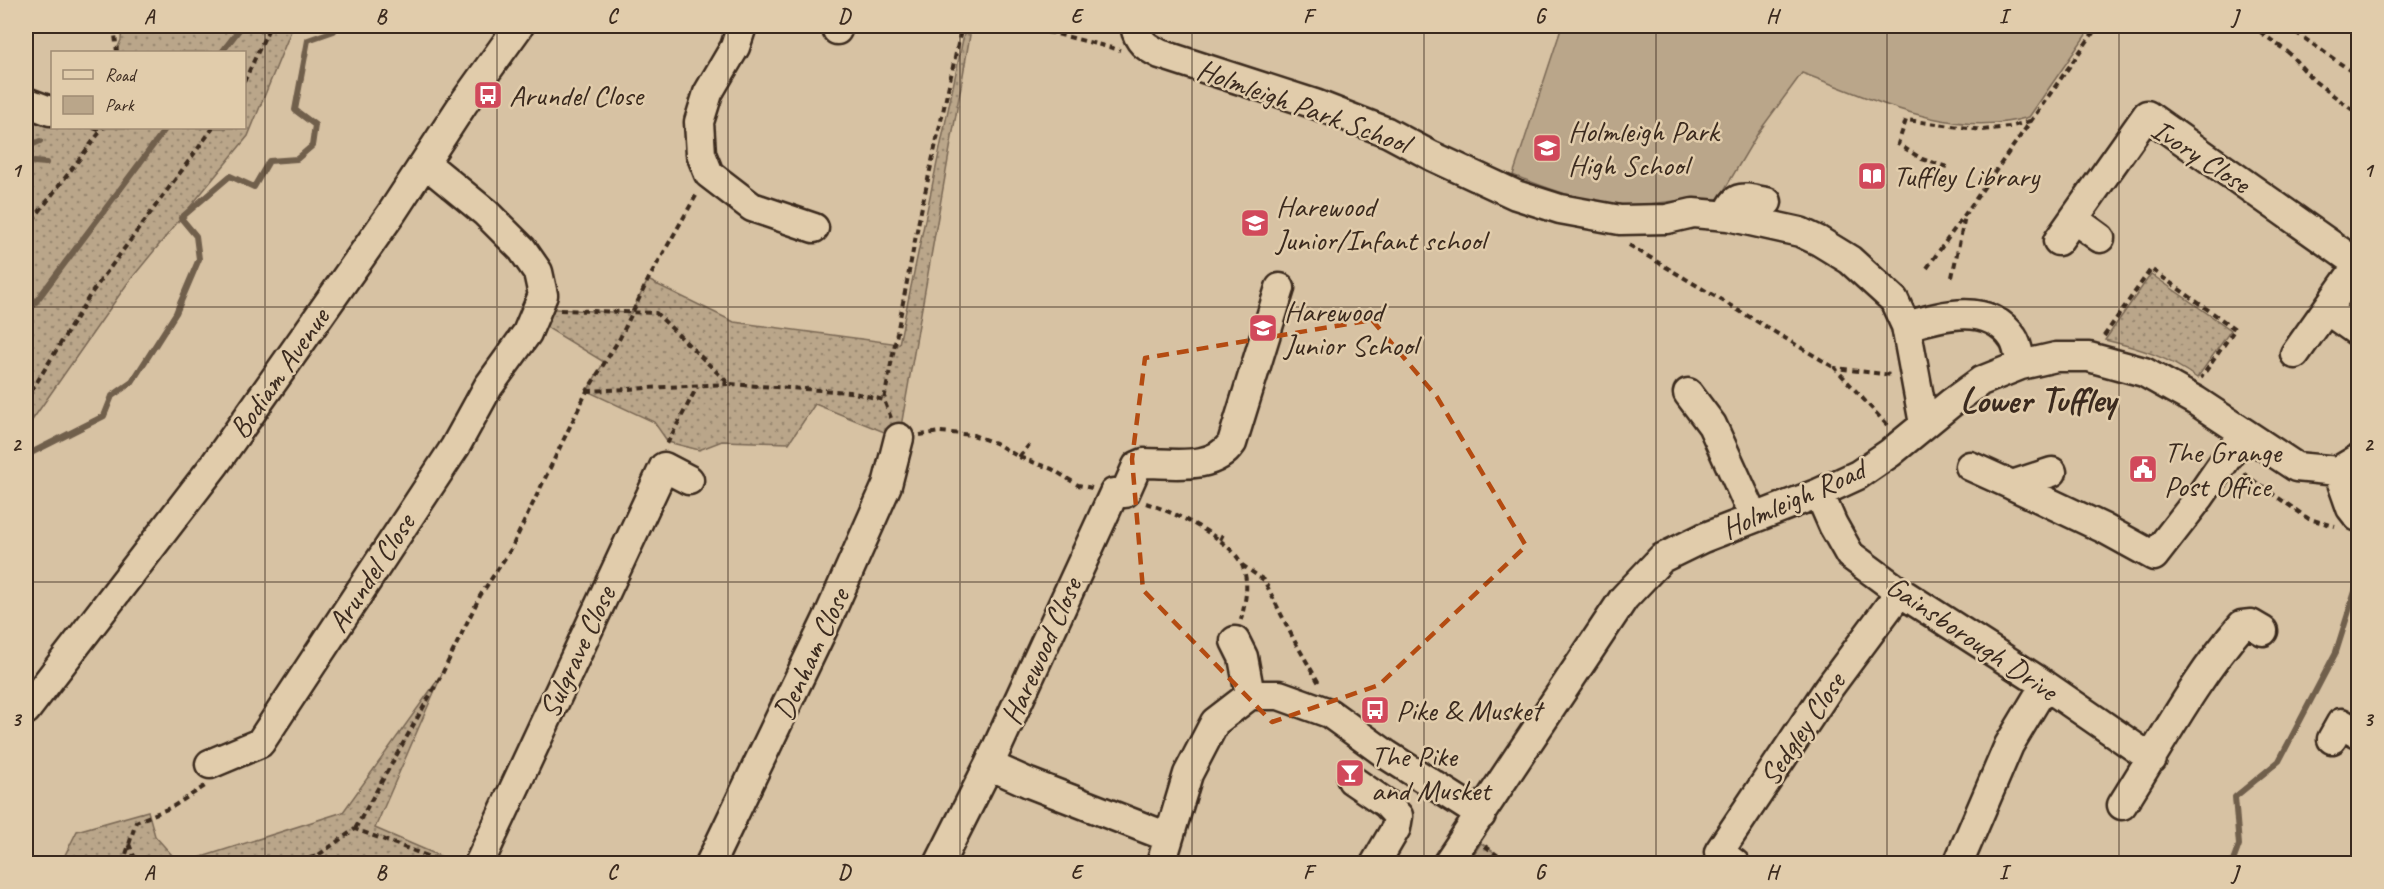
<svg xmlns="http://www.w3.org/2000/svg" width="2384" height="889" viewBox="0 0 2384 889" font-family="Caveat,sans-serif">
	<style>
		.grass { fill: url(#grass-dots); stroke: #7a6854; stroke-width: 1.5 }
		.green { fill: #baa68a; stroke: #7a6854; stroke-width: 1.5 }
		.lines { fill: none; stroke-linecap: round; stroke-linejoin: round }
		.stream { stroke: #705e4c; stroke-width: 6 }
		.minor-casing { stroke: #3b2a1e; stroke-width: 33 }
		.path { stroke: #3b2a1e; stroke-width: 4; stroke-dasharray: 6 4.5; stroke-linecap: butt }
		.minor { stroke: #e1ccab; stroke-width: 28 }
		.marked { fill: none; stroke: #b44b11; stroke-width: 4.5; stroke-dasharray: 12 8; stroke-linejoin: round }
		.grid { fill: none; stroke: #3b2a1e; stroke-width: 1.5; stroke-opacity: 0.55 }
		.labels { text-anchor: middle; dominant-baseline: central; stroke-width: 5; stroke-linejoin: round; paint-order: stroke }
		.poi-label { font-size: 30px; fill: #3b2a1e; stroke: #e1ccab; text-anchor: start }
		.street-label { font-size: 30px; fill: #3b2a1e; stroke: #e1ccab }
		.district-label { font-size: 36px; font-weight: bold; fill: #3b2a1e; stroke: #e1ccab }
		.neatline { fill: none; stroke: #3b2a1e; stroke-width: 2 }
		.grid-label { font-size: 20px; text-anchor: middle; font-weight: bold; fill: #3b2a1e }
	</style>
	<defs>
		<pattern id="grass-dots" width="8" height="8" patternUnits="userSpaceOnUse" patternTransform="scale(1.5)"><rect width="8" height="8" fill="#baa68a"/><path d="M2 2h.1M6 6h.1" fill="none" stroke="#988770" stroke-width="1.8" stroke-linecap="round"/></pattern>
	</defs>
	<rect width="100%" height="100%" fill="#d7c2a3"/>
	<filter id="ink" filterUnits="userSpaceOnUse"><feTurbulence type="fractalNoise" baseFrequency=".0167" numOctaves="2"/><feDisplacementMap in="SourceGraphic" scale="12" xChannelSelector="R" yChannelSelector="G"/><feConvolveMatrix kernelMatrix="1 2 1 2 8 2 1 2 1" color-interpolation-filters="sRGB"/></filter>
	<g filter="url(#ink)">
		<path class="grass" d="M122,26H293L248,136L127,284L26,429V122L52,125V128H244V52H116L121,40Z
			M964,34L970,35L899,438L815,404L789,443L722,441L699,450L668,442L654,422L587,391L604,362L533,319L537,308L631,313L648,280L734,322L899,344Z
			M2151,274L2231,330L2197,378C2168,357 2139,348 2105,340Z
			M442,674L375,828L456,863H405L401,859L395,864L183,863L343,812Z
			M148,811L155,836L179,863H61L77,831Z
			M1481,843L1509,863H1468Z"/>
		<path class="green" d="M1562,26H2092L2029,117C1951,140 1874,99 1802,73L1758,133L1719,199C1691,196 1664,204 1635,205C1593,206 1552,190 1513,175Z"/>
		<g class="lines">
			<path class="stream" d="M222,52L242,26
				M27,147L40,141
				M34,162L46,163
				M26,315L166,128
				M26,470L29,454L104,416L112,396L132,382L176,313L199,259L196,236L181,218L230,176L254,187L269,161L297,159L312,146L315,125L295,110L308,40L334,31L336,26
				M2232,864L2239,845L2235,797L2279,761L2336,652L2358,582"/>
			<g class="minor-casing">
				<path id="minor" d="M742,26L735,47L708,93L699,122L701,154L709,174L752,207L814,228
					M1135,26C1138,42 1146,47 1160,54L1315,104L1387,132L1432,156L1516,195L1560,209L1620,220L1667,219L1693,213L1728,216L1800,232L1819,241L1850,260L1894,300L1906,326L1924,424
					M837,30V26
					M26,102L50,111
					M1728,216C1735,191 1746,199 1767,202
					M2074,219L2100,238
					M2058,241L2147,115L2358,264
					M2327,310L2358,332
					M1906,326C1941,316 1988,301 2013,338C2018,345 2019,356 2021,365
					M2295,354L2358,265
					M1688,393L1712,425L1754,517
					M1970,466L2012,485L2052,472
					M2338,471L2351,508L2358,517
					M2012,485L2103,528L2154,556L2199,498L2244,433
					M1819,493L1833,525L1850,555L1900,592L2045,685L2152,759
					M1235,641L1243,657L1250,695
					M26,710L215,464L391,214L463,104L519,26
					M2332,739L2341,723L2358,733
					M210,764L260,743L455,447L488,387L527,333L543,295L538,272L522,249L486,213L425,163
					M989,765L1029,783L1168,837
					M1352,780L1387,804L1398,816L1396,828L1375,864
					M2122,805C2159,747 2196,677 2242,625L2251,624L2263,631
					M479,864L664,467L689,480
					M710,864L828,618L887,485L899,438
					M939,864L989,765L1114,493H1125L1137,466L1144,463C1174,463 1213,471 1232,443L1280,288
					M1161,864L1188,774L1215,722L1250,695H1279L1329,713L1387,755L1481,815
					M1447,864L1624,598L1662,558L1703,538L1819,493L1858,475L1890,453L1951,403L1981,381L2021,365L2056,357H2089L2144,372L2196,401L2296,467L2338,471L2358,459
					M1735,864L1719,852L1828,689L1900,592
					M1958,864L2009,745L2045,685"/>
			</g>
			<path class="path" d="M114,26L117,52
				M896,26L961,32
				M1006,26L1053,33L1120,50
				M2252,26L2289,53L2313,80L2358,114
				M2287,26L2358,76
				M244,82L270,26
				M93,128L101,131
				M1947,167L1922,159L1898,144L1906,120L1983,130L2009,127L2030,121
				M26,229L103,128
				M1629,245L1835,368
				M1927,268L2098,26
				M1952,277L1965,216
				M560,310L656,313L729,384L850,392L884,400
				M2104,336L2151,269L2235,329L2201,378
				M587,391L728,384
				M26,400L90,295L213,128
				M891,418L884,400L919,220L962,26
				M1887,425L1835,368L1891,375
				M920,435L940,432L973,435L995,443L1019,457L1052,469L1078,485L1092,488
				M667,444L697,387
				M1019,457L1029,445
				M2244,474L2309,519L2335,526
				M1146,503C1173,512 1230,538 1242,565C1250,583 1245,603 1241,620
				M1220,540L1224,532
				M1242,565L1264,580L1294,640L1320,685
				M355,829L442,674L480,596L511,549L587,391L620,338L648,280L697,194
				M129,844L137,864
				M1485,846L1509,864
				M123,864L136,822L172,807L205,786
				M289,864L317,856L355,829L449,864"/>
			<use href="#minor" class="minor"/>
		</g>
	</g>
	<path class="marked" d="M1372,320L1437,397L1526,546L1379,685L1272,722L1143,590L1132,459L1145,358Z"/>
	<path class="grid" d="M265,26V864M497,26V864M728,26V864M960,26V864M1192,26V864M1424,26V864M1656,26V864M1887,26V864M2119,26V864M26,307H2358M26,582H2358"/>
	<defs>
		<g id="bus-square" transform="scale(1.5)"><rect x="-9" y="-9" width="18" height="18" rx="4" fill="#d1495b" stroke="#e1ccab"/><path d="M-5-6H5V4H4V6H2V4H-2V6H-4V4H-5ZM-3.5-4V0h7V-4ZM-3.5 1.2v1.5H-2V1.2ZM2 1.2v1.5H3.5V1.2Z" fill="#fff"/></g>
		<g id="school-square" transform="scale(1.5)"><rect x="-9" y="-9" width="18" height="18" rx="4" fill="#d1495b" stroke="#e1ccab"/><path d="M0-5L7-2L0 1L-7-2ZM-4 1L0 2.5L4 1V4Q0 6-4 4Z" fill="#fff"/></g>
		<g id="library-square" transform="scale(1.5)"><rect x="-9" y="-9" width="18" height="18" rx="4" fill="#d1495b" stroke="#e1ccab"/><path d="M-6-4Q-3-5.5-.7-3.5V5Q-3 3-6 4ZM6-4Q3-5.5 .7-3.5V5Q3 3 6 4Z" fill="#fff"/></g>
		<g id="civic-square" transform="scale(1.5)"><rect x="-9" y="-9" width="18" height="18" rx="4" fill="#d1495b" stroke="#e1ccab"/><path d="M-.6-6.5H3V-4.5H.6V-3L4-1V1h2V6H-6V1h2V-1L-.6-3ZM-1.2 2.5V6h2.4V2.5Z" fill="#fff"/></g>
		<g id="bar-square" transform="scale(1.5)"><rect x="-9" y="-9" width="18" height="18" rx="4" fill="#d1495b" stroke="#e1ccab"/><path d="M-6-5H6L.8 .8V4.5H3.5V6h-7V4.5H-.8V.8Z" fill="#fff"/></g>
	</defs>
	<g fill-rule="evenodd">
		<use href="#bus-square" x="488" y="95"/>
		<use href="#school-square" x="1547" y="148"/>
		<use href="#library-square" x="1872" y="176"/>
		<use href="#school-square" x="1255" y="223"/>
		<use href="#school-square" x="1263" y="328"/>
		<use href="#civic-square" x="2143" y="469"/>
		<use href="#bus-square" x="1375" y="710"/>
		<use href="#bar-square" x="1350" y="773"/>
	</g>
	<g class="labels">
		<g class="poi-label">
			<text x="509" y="95">Arundel Close</text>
			<text x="1568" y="131">Holmleigh Park<tspan x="1568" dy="34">High School</tspan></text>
			<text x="1893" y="176">Tuffley Library</text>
			<text x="1276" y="206">Harewood<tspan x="1276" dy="34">Junior/Infant school</tspan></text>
			<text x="1284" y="311">Harewood<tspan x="1284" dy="34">Junior School</tspan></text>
			<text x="2164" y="452">The Grange<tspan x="2164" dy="34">Post Office</tspan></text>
			<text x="1396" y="710">Pike &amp; Musket</text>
			<text x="1371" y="756">The Pike<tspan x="1371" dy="34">and Musket</tspan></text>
		</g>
		<g class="street-label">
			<text transform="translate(1303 106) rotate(20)">Holmleigh Park School</text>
			<text transform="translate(2201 156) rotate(33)">Ivory Close</text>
			<text transform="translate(279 373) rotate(-55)">Bodiam Avenue</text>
			<text transform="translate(1793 499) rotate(-24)">Holmleigh Road</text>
			<text transform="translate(371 573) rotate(-57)">Arundel Close</text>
			<text transform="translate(1972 638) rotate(34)">Gainsborough Drive</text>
			<text transform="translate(1041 651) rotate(-66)">Harewood Close</text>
			<text transform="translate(577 652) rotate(-65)">Sulgrave Close</text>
			<text transform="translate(811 654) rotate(-65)">Denham Close</text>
			<text transform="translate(1802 729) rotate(-56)">Sedgley Close</text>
		</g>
		<g class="district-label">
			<text x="2038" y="400">Lower Tuffley</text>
		</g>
	</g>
	<rect width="2384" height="889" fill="none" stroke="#e1ccab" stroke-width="66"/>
	<rect x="51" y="51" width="195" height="78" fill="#e1ccab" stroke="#9f8b73" stroke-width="1.5"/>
	<rect x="63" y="70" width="30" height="9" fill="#e1ccab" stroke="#9f8b73" stroke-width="1.5"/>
	<text x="105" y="81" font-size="18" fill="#3b2a1e">Road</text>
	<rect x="63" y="96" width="30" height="18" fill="#baa68a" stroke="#9f8b73" stroke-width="1.5"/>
	<text x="105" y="111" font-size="18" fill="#3b2a1e">Park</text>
	<rect x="33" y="33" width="2318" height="823" class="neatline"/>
	<g class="grid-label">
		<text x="149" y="23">A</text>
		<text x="381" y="23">B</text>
		<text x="612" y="23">C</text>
		<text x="844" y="23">D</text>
		<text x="1076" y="23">E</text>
		<text x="1308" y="23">F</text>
		<text x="1540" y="23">G</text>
		<text x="1772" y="23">H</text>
		<text x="2003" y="23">I</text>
		<text x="2235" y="23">J</text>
		<text x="16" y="177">1</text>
		<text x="2368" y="177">1</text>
		<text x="16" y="451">2</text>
		<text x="2368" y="451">2</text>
		<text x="16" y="726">3</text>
		<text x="2368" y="726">3</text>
		<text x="149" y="879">A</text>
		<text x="381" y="879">B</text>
		<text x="612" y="879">C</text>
		<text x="844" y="879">D</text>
		<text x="1076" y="879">E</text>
		<text x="1308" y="879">F</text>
		<text x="1540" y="879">G</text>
		<text x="1772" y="879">H</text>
		<text x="2003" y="879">I</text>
		<text x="2235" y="879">J</text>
	</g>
</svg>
